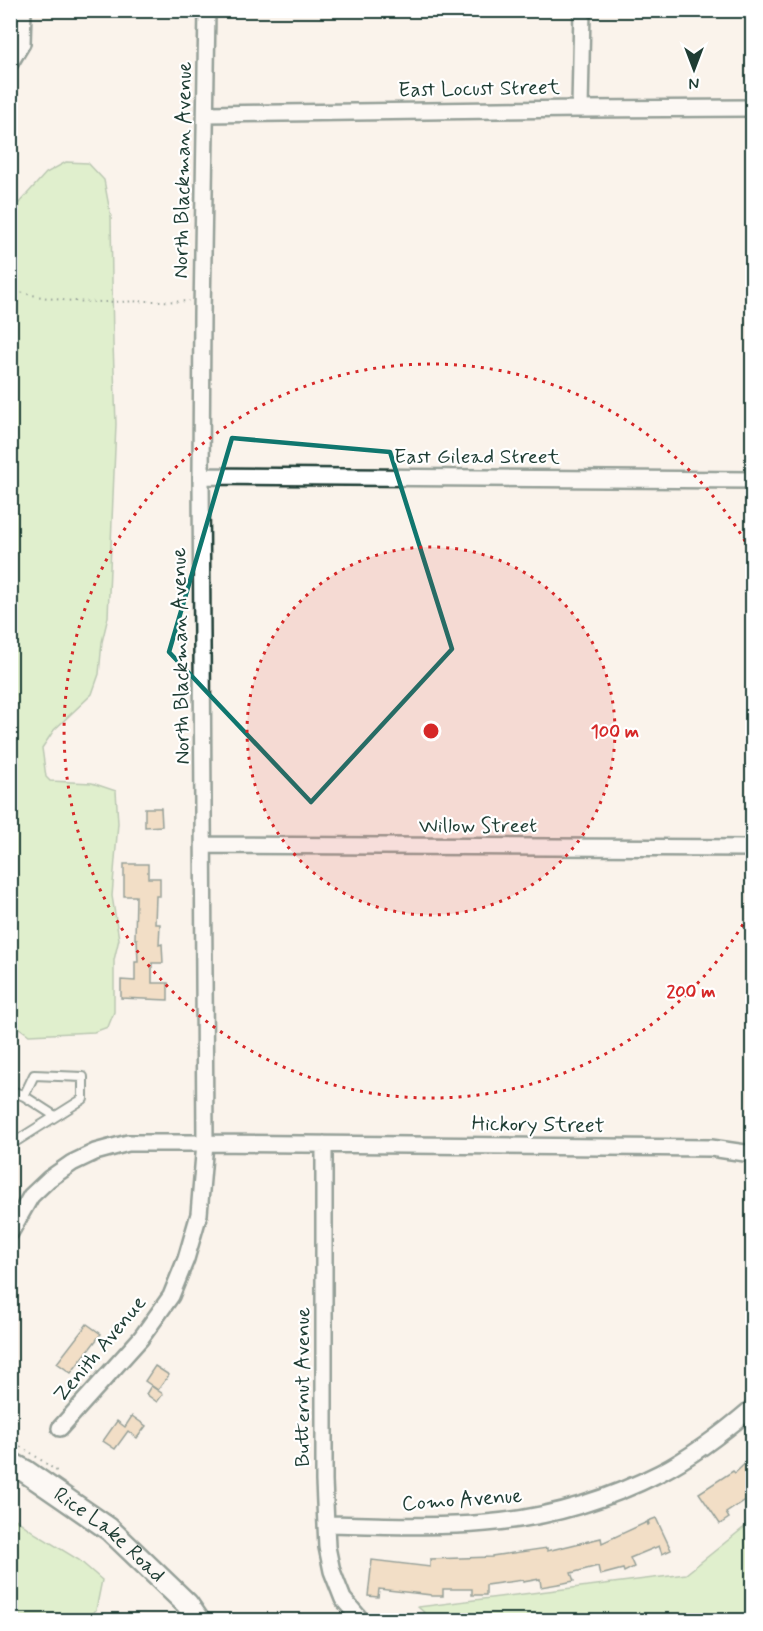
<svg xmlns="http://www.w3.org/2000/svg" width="763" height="1631" viewBox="0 0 763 1631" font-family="Mynerve,sans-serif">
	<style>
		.green { fill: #c0eba8; stroke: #70946e; stroke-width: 1.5 }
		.building { fill: #e8c599; stroke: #1f3d34; stroke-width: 1.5 }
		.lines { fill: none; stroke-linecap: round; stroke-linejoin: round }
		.lane-casing { stroke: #1f3d34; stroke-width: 12 }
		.street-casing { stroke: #1f3d34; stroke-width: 20 }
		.secondary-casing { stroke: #1f3d34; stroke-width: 26 }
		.path { stroke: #1f3d34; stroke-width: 2; stroke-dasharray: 1.5 4.5; stroke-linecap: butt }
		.lane { stroke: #fff; stroke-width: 8 }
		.street { stroke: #fff; stroke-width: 15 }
		.secondary { stroke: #fff; stroke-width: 21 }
		.marked { fill: none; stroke: #0f766e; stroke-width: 4.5; stroke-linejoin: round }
		.ring { fill: none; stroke: #d62828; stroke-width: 3; stroke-dasharray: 3 6 }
		.labels { text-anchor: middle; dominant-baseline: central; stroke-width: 4.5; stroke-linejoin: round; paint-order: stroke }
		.street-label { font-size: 21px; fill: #1f3d34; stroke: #fff }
		.centre { fill: #d62828; stroke: #fff; stroke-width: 3 }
		.ring-label { font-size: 18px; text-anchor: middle; font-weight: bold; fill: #d62828; stroke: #fff; stroke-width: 4.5; stroke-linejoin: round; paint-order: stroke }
	</style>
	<rect width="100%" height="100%" fill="#faf3eb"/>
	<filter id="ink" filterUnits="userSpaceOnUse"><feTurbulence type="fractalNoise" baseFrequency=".0167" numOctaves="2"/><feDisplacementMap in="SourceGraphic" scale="12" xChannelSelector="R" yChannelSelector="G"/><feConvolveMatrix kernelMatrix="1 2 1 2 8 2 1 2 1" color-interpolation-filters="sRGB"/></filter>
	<g filter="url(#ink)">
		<path class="green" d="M66,162L88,163L104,180L111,217L113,344L116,424L108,617L102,642L99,674L92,694L54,730L42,748L46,777L50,781L92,783L116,791L118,823L112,896L119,939L114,960V1012L108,1027L94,1032L29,1035L14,1024V1003L18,981L10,940V723L12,698L10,695V205L18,204L46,173Z
			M10,1515L36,1534L79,1560L102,1580L96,1610L82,1620H11Z
			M752,1521V1620H433L418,1607L686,1574Z"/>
		<path class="building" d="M145,808H161L162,826L145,827Z
			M124,864H148V878H160V896H156L155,924H160L159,945L162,944L163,963H152V983H168V1000L121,998V980L135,981V962H138L137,939H135L136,896H124Z
			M87,1324L101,1334L71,1373L57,1363Z
			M155,1366L169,1375L158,1390L145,1381Z
			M151,1386L163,1394L157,1402L146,1394Z
			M132,1416L146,1426L137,1438L128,1431L115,1449L103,1441L117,1421L125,1427Z
			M753,1456V1495L726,1513L729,1518L720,1524L699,1493L733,1471L735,1473Z
			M656,1518L671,1550L662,1554L659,1546L630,1558L634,1567L624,1572L623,1569L600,1575L598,1566L571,1573L574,1581L564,1583L541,1587L540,1579L523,1582V1580L486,1585V1595H472V1589H443V1596H431V1595L379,1589L378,1597L368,1596L372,1560L430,1567V1559L492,1557V1556L547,1548V1551L601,1538L602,1543L647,1522L648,1525L649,1524L648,1521Z"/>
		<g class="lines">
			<g class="lane-casing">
				<path id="lane" d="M10,1090L24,1096
					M10,1145L83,1099V1077L34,1075L24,1096L55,1116"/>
			</g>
			<g class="street-casing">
				<path id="street" d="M10,63L22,43L23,10
					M580,109L582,10
					M206,114L580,109L752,108
					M201,476L752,480
					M204,845L752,848
					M324,1144V1481L327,1547L332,1571L343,1599L361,1620
					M10,1233L31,1196L49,1179L72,1163L95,1152L128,1143H205L711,1148L752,1154
					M60,1428L141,1338L171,1296L186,1259L199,1214L205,1143L201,476L202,314L207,10
					M326,1524C379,1525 433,1528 486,1523C546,1518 605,1501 660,1473C693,1456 724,1432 752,1408"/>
			</g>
			<g class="secondary-casing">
				<g id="secondary">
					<path id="s1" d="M10,1463L25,1471L109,1529L187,1604L198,1620"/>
				</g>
			</g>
			<path class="path" d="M10,289C60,305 101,302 152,301C165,301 177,302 189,301
				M10,1441L31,1453L58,1472"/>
			<use href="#lane" class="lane"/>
			<use href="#street" class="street"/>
			<use href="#secondary" class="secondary"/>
		</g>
	</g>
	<path d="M0 0H763V1631H0ZM232,438L390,452L452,649L311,802L169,652Z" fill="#faf3eb" fill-opacity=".55" fill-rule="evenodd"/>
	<path class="marked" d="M232,438L390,452L452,649L311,802L169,652Z"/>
	<circle cx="431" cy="731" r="184" fill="#d62828" fill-opacity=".12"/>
	<g class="ring">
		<circle cx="431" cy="731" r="184"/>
		<path d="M752 909A367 367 0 1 1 752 553"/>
	</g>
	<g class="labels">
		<g class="street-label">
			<text transform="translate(479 89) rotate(-1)">East Locust Street</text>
			<text transform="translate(183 170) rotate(-89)">North Blackman Avenue</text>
			<text x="477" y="457">East Gilead Street</text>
			<text transform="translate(181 656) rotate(-91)">North Blackman Avenue</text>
			<text x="478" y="826">Willow Street</text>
			<text transform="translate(538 1125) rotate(1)">Hickory Street</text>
			<text transform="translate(100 1349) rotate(-50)">Zenith Avenue</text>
			<text transform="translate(303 1387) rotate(-90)">Butternut Avenue</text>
			<text transform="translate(462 1500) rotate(-4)">Como Avenue</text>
			<text stroke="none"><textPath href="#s1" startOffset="123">Rice Lake Road</textPath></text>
		</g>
	</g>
	<circle cx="431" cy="731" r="9" class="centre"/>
	<g class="ring-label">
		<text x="615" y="737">100 m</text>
		<text x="691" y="997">200 m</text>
	</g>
	<rect width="763" height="1631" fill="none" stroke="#fff" stroke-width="36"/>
	<rect x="18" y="18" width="727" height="1595" fill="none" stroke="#1f3d34" stroke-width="2" filter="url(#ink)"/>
	<g transform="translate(694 69) rotate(180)" stroke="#ffffff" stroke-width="4.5" paint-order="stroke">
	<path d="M0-4.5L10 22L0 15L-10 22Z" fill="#1f3d34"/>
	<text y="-9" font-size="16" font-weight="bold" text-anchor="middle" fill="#1f3d34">N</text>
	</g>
</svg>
